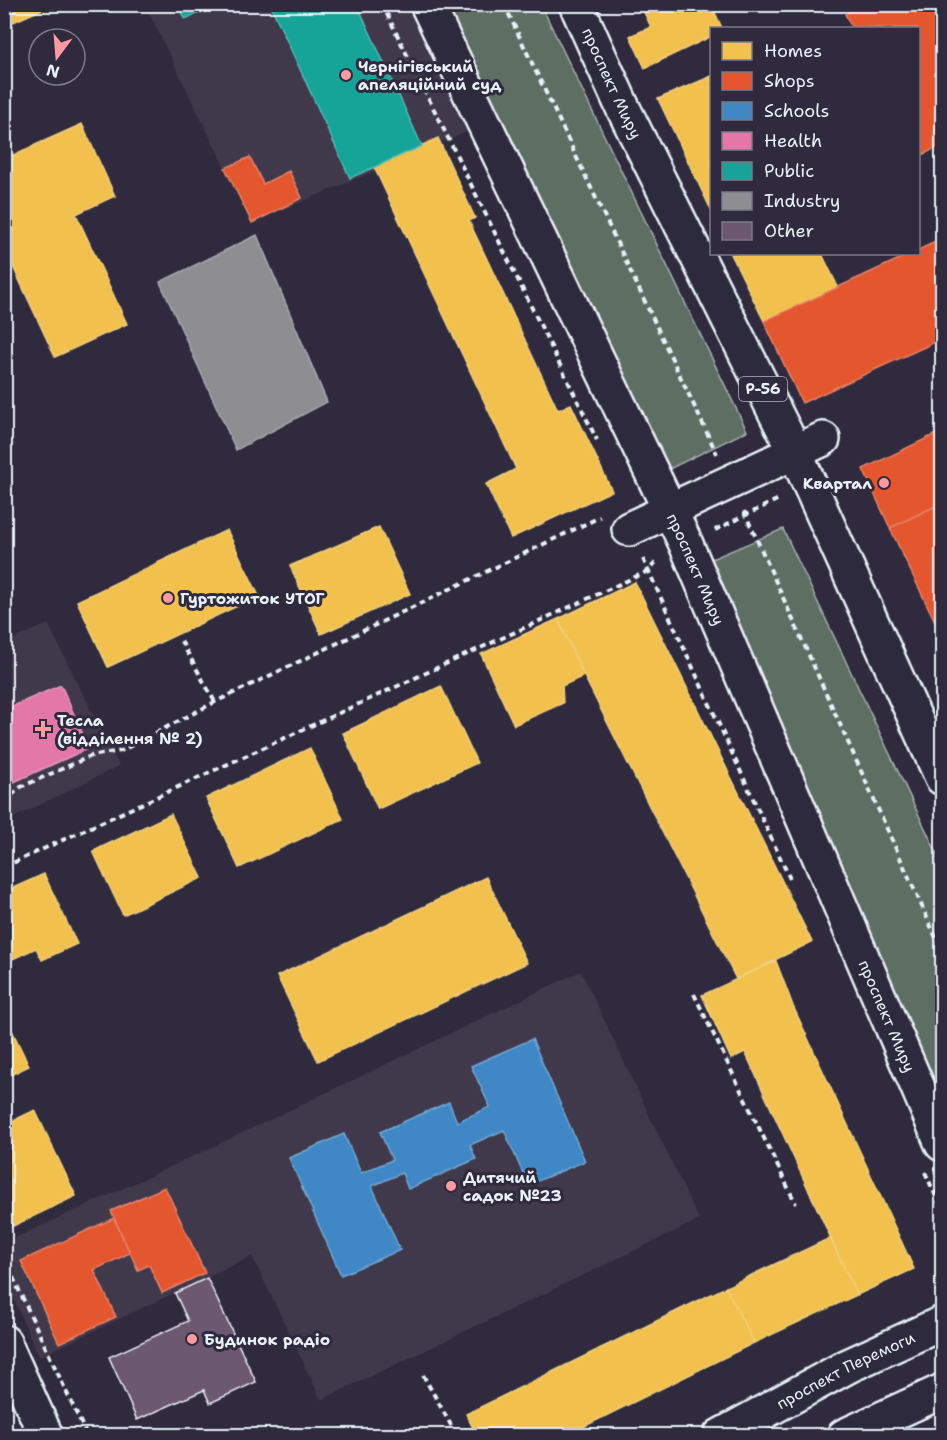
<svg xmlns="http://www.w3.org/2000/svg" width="947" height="1440" viewBox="0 0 947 1440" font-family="'Shantell Sans',sans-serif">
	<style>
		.built { fill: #41384c }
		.green { fill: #5f6e64; stroke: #a4b0ae; stroke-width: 1.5 }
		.homes { fill: #f2c14e; stroke: #efcf81; stroke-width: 1.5 }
		.shops { fill: #e4572e; stroke: #e5856b; stroke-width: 1.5 }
		.schools { fill: #3f88c5; stroke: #72a8d4; stroke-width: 1.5 }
		.health { fill: #e377a8; stroke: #e49cc0; stroke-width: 1.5 }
		.public { fill: #17a398; stroke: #56bab5; stroke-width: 1.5 }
		.industry { fill: #8d8d92; stroke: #a8abb1; stroke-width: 1.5 }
		.building { fill: #6c5870; stroke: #e8f1f8; stroke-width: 1.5 }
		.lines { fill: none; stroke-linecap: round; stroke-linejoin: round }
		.minor-casing { stroke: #e8f1f8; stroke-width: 38 }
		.primary-casing { stroke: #e8f1f8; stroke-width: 38 }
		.path { stroke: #e8f1f8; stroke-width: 4; stroke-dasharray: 6 4.5; stroke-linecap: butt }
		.minor { stroke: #2f2a3d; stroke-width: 33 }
		.primary { stroke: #2f2a3d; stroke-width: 33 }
		.poi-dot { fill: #ff9aa2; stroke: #2f2a3d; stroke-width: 2 }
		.labels { text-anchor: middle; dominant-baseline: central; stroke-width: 6; stroke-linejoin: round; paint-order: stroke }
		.shield { fill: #2f2a3d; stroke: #b0b5c0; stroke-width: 1.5 }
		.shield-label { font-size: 15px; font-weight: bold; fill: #e8f1f8 }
		.poi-label { font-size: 16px; font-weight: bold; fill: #e8f1f8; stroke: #2f2a3d; text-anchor: start }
		.street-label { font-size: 16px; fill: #e8f1f8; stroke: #2f2a3d }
	</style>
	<rect width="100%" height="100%" fill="#2f2a3d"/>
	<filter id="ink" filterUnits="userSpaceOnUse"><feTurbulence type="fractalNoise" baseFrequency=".0167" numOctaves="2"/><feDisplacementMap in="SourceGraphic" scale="12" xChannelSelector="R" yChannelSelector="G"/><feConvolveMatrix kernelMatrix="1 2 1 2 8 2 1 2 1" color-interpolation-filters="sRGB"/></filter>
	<g filter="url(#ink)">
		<path class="built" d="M145,5H415L474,129L252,223Z
			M48,624L119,766L9,820L4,809V643Z
			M581,971L699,1220L321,1400L252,1256L39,1357L5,1279L4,1243L202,1152Z"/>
		<path class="green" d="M437,5H541L747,431L663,472Z
			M783,529L942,864V1101L695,566Z"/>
		<path class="homes" d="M4,4H54L4,26Z
			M640,4H711L722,28H712V36L645,68L630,36L651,27Z
			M712,76V212L658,99Z
			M82,124L115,196L76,214L127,324L55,357L7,254L4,255V159Z
			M438,138L475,218L469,221L558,410L571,404L612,491L511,538L486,484L516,469L374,167Z
			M731,254H822L838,287L764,321Z
			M379,527L410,594L321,634L290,566Z
			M227,530L259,596L108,667L77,601Z
			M635,582L812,942L736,979L584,676L558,619Z
			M558,619L584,676L562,686L563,703L514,725L481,654Z
			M441,686L477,763L378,809L343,733Z
			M310,748L343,819L239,868L206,798Z
			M171,814L202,878L123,915L93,851Z
			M44,874L77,944L42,960L36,948L4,963V892Z
			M486,877L527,963L318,1061L277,976Z
			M776,961L793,1006L914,1269L857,1295L745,1052L731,1059L702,995Z
			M11,1028L29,1066L4,1078V1031Z
			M35,1110L76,1196L9,1228L4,1218V1125Z
			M830,1238L857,1295L754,1343L726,1287Z
			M726,1287L754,1343L565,1436H477L466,1414Z"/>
		<path class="shops" d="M864,4H933L942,24V145L918,157V28H852L845,14Z
			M250,157L263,184L289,171L302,198L252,223L225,168Z
			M942,239V339L802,403L764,321L910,254H918V250Z
			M942,431V503L890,528L863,469Z
			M942,503V636L890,528Z
			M165,1187L205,1273L162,1293L149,1265L138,1270L111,1211Z
			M114,1218L130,1253L94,1270L116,1317L59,1343L21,1261Z"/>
		<path class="schools" d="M532,1039L585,1161L528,1185L504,1130L470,1145L476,1159L408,1189L402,1173L372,1186L400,1250L341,1275L289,1158L344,1134L361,1173L392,1160L380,1132L449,1102L457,1122L490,1107L471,1066Z"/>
		<path class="health" d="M61,685L89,748L14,782L4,762V710Z"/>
		<path class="public" d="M179,4H218L185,19Z
			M270,4H357L422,146L350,178Z"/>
		<path class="industry" d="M257,235L327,402L236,450L160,282Z"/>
		<path class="building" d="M207,1278L256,1382L210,1403L204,1390L137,1420L109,1357L188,1321L175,1293Z"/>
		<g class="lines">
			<g class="minor-casing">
				<path id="minor" d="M629,529L823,439
					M4,1342L46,1436"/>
			</g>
			<g class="primary-casing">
				<g id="primary">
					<path id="s1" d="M427,4L685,542L942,1144"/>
					<path id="s2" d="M576,4L623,108L795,452L942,778"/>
					<path id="s3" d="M720,1436L848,1366L942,1323"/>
					<path d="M844,1436L942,1391"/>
				</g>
			</g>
			<path class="path" d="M382,4L597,440
				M504,4L717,454
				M744,511L942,951
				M715,530L779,499
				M643,559L790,879
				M181,641L215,702
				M4,802L21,787L91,756L121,751L215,702L600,517
				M4,867L648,571L657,561
				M694,994L796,1204
				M925,1172L942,1210
				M4,1258L87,1436
				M423,1375L457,1436"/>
			<use href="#minor" class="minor"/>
			<use href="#primary" class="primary"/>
		</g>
	</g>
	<g class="poi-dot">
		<circle cx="346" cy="75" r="6"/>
		<circle cx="884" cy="483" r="6"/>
		<circle cx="168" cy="598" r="6"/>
		<path d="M40 720h6v6h6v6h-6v6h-6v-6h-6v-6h6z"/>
		<circle cx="451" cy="1186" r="6"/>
		<circle cx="192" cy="1339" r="6"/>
	</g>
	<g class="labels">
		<rect class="shield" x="739" y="377" width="48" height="24" rx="4.5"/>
		<g class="shield-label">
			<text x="763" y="389">Р-56</text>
		</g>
		<g class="poi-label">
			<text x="358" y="66">Чернігівський<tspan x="358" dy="18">апеляційний суд</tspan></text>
			<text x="872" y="483" text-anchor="end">Квартал</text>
			<text x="180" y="598">Гуртожиток УТОГ</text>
			<text x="57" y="720">Тесла<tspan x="57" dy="18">(відділення № 2)</tspan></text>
			<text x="463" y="1177">Дитячий<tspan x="463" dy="18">садок №23</tspan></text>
			<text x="204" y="1339">Будинок радіо</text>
		</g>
		<g class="street-label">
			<text stroke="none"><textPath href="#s2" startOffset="87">проспект Миру</textPath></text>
			<text stroke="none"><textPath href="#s1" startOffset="626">проспект Миру</textPath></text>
			<text stroke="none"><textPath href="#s1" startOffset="1112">проспект Миру</textPath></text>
			<text stroke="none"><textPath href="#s3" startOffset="142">проспект Перемоги</textPath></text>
		</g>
	</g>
	<rect width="947" height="1440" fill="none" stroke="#2f2a3d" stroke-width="24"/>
	<rect x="12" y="12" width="923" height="1416" fill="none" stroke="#e8f1f8" stroke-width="2" filter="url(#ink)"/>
	<rect x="710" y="27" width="210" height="228" fill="#2f2a3d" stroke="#797a88" stroke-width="1.5"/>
	<rect x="722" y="42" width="30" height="18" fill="#f2c14e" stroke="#797a88" stroke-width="1.5"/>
	<text x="764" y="57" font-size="18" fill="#e8f1f8">Homes</text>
	<rect x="722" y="72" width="30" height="18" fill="#e4572e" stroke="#797a88" stroke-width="1.5"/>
	<text x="764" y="87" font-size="18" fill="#e8f1f8">Shops</text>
	<rect x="722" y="102" width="30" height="18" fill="#3f88c5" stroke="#797a88" stroke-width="1.5"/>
	<text x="764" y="117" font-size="18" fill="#e8f1f8">Schools</text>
	<rect x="722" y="132" width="30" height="18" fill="#e377a8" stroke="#797a88" stroke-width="1.5"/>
	<text x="764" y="147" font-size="18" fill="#e8f1f8">Health</text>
	<rect x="722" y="162" width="30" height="18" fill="#17a398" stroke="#797a88" stroke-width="1.5"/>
	<text x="764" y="177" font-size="18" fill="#e8f1f8">Public</text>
	<rect x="722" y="192" width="30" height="18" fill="#8d8d92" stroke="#797a88" stroke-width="1.5"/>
	<text x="764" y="207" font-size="18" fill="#e8f1f8">Industry</text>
	<rect x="722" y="222" width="30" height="18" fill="#6c5870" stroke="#797a88" stroke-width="1.5"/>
	<text x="764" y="237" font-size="18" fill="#e8f1f8">Other</text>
	<g transform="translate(57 57) rotate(196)"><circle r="28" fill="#2f2a3d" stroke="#797a88" stroke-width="1.5"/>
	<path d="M0-4.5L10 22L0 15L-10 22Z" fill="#ff9aa2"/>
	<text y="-9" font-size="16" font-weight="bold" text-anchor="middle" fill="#e8f1f8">N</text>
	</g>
</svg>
